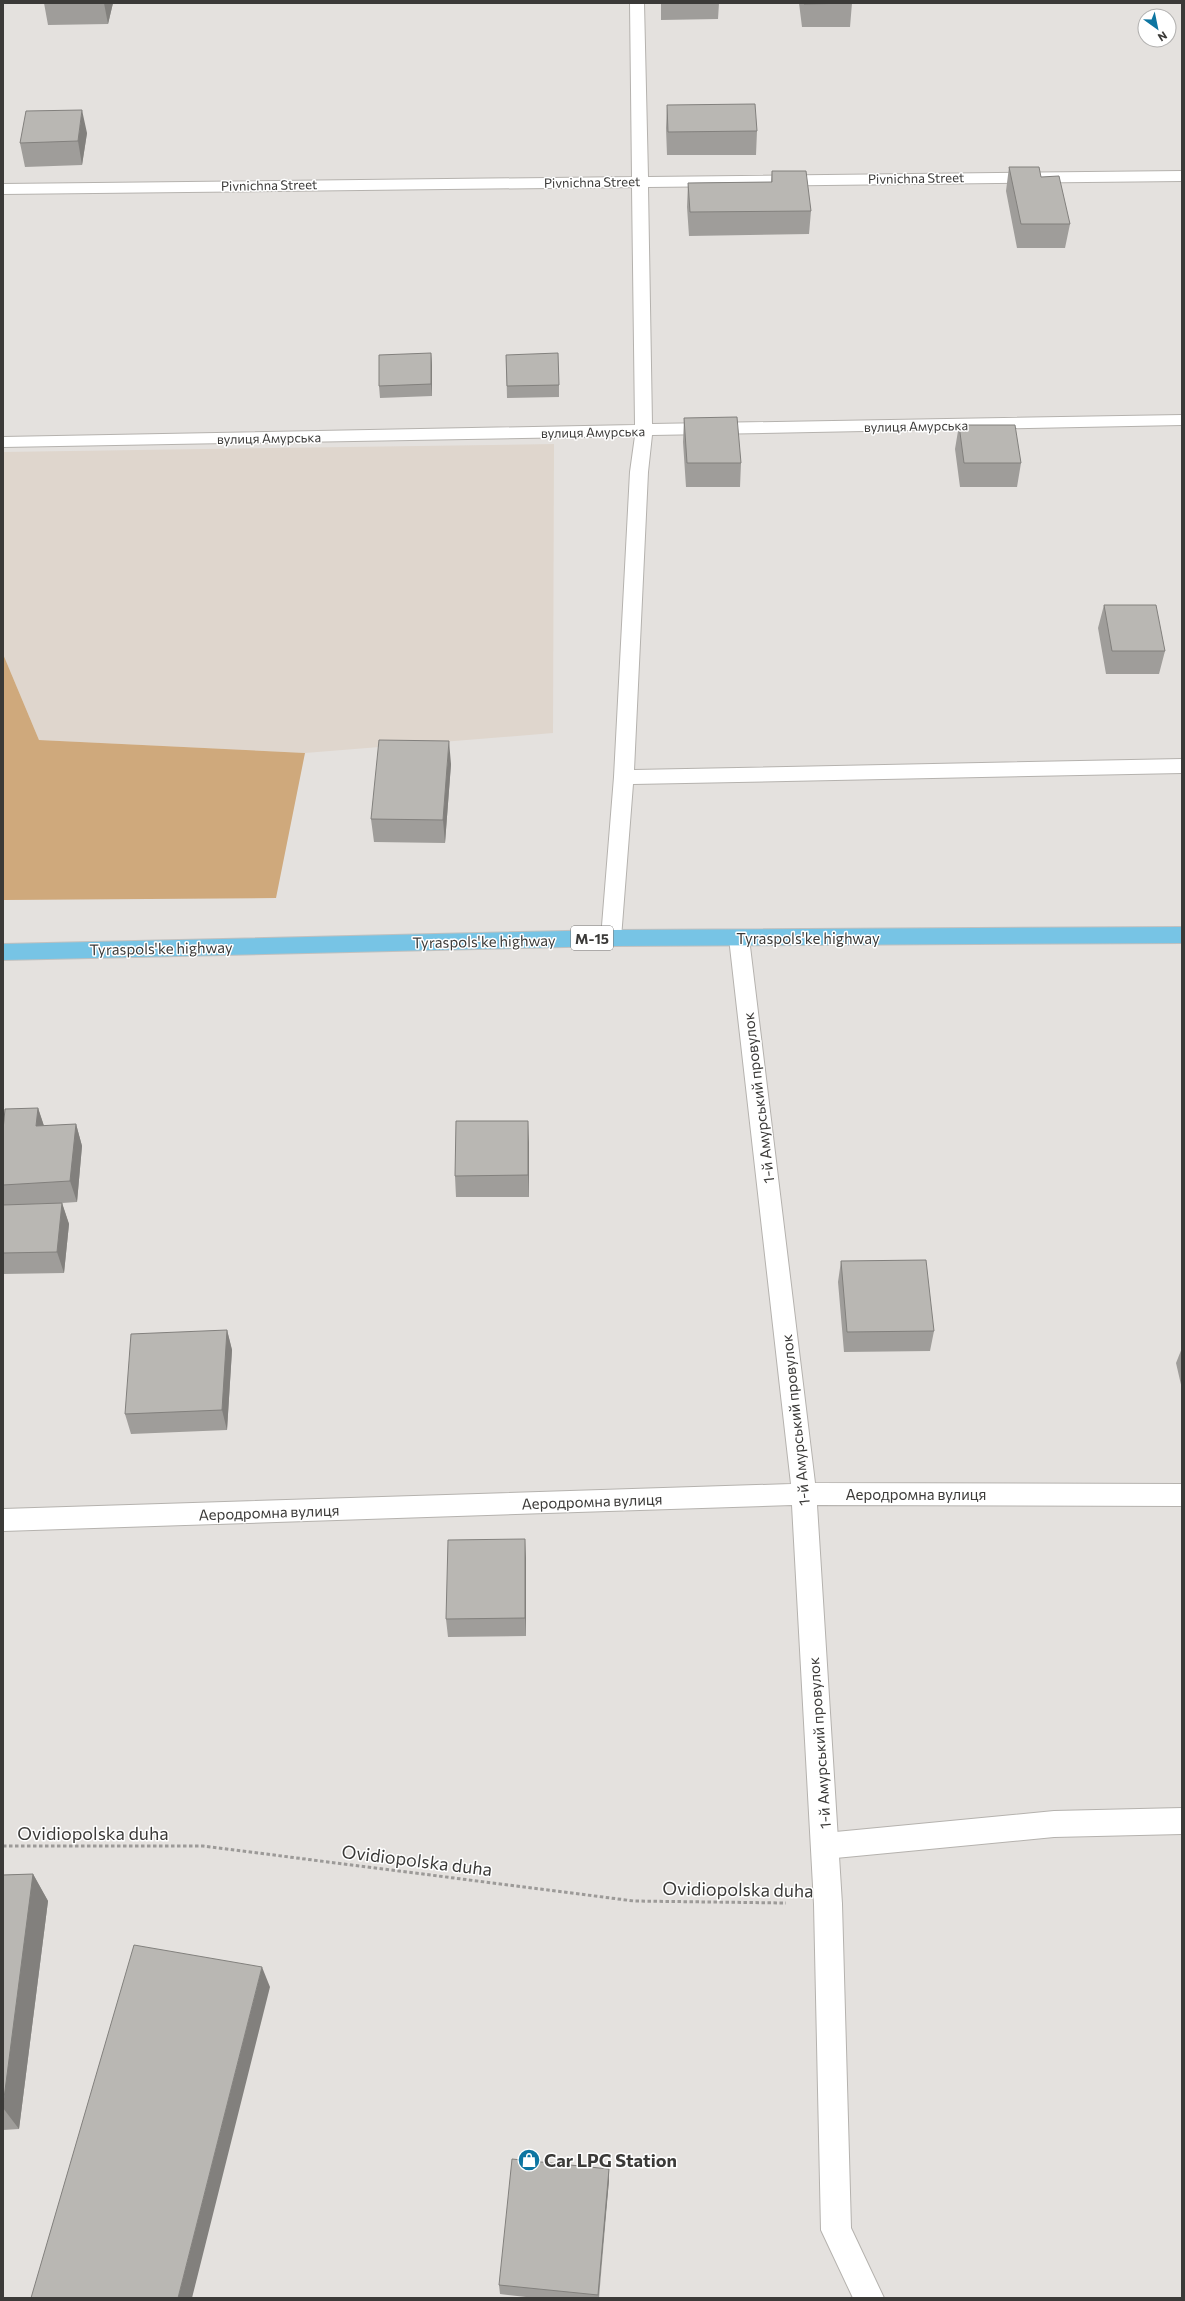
<svg xmlns="http://www.w3.org/2000/svg" width="1185" height="2301" viewBox="0 0 1185 2301" font-family="Commissioner,sans-serif">
	<style>
		.built { fill: #dfd6cd }
		.green { fill: #cfa97c }
		.lines { fill: none; stroke-linecap: round; stroke-linejoin: round }
		.service-casing { stroke: #b5b2ae; stroke-width: 2 }
		.minor-casing { stroke: #b5b2ae; stroke-width: 2 }
		.primary-casing { stroke: #c0c0bf; stroke-width: 2 }
		.path { stroke: #9c9a98; stroke-width: 3; stroke-dasharray: 3.5 2.5; stroke-linecap: butt }
		.service { fill: #fff; fill-rule: evenodd }
		.minor { fill: #fff; fill-rule: evenodd }
		.primary { fill: #77c4e5; fill-rule: evenodd }
		.wall { fill: #9f9d9a }
		.shaded-wall { fill: #82807d }
		.building { fill: #b9b7b3; stroke: #82807d }
		.labels { text-anchor: middle; dominant-baseline: central; stroke-width: 3; stroke-linejoin: round; paint-order: stroke }
		.far-street-label { font-size: 13px; fill: #3b3a38; stroke: #fff }
		.shield { fill: #fff; stroke: #767574; stroke-width: 1 }
		.shield-label { font-size: 14px; font-weight: bold; fill: #3b3a38 }
		.street-label { font-size: 15px; fill: #3b3a38; stroke: #fff }
		.near-street-label { font-size: 18px; fill: #3b3a38; stroke: #fff }
		.near-poi-label { font-size: 18px; font-weight: bold; fill: #3b3a38; stroke: #fff; text-anchor: start }
	</style>
	<rect width="100%" height="100%" fill="#e4e1de"/>
	<path class="built" d="M554,444L553,733L305,753L39,740L3,654V452Z"/>
	<path class="green" d="M3,654L39,740L305,753L276,898L3,900Z"/>
	<g class="lines">
		<g class="service-casing">
			<path id="service" d="M1182,1808V1834L1054,1837L825,1859L816,1855L812,1846L816,1837L825,1833L1054,1811Z
				M828,1891L838,1894L842,1904L851,2228L884,2298H853L821,2230L814,1904L818,1894Z"/>
		</g>
		<g class="minor-casing">
			<path id="minor" d="M630,3H644L648,177L1182,171V181L648,187L652,424L1182,415V425L652,435L648,472L634,770L1182,759V773L633,784L621,938L618,943L611,946L604,943L601,938L614,777L630,472L635,436L3,447V437L635,425L632,187L3,194V184L632,177Z
				M739,930L746,933L749,938L815,1483L1182,1484V1506L817,1505L842,1904L838,1914L828,1917L818,1914L814,1904L792,1505L3,1531V1509L791,1484L729,938L732,933Z"/>
		</g>
		<g class="primary-casing">
			<path id="primary" d="M1182,927V943L611,946L3,960V944L611,930Z"/>
		</g>
		<path class="path" d="M3,1846H203L634,1901L786,1903"/>
		<use href="#service" class="service"/>
		<use href="#minor" class="minor"/>
		<use href="#primary" class="primary"/>
	</g>
	<path class="wall" d="M44,3H113L108,24L48,25Z
		M661,3H719L718,19L661,20Z
		M799,3H852L850,27H802Z
		M667,105L757,131L756,155H667L666,128Z
		M87,133L82,165L25,167L20,143Z
		M1009,167L1041,177L1070,224L1065,248H1017L1006,191Z
		M772,171L811,211L809,234L689,236L687,207L688,183L771,182Z
		M431,353L432,366V396L380,398L379,386Z
		M506,355L559,385V397L507,398Z
		M684,418L741,463L740,487H686L683,442Z
		M959,425L1021,463L1017,487H960L955,449Z
		M1104,605L1165,651L1159,674H1106L1098,628Z
		M451,764L445,843L374,842L371,819Z
		M38,1108L44,1126L76,1124L82,1146L77,1202L62,1203L69,1224L64,1273L3,1274V1205H4L3,1202V1130Z
		M529,1143V1197H456L455,1176Z
		M841,1261L934,1331L930,1351L844,1352L838,1282Z
		M227,1330L232,1350L227,1430L131,1434L125,1414Z
		M1182,1348V1389L1176,1363Z
		M526,1558V1636L448,1637L446,1619Z
		M33,1874L48,1901L19,2129L3,2130V1875Z
		M609,2169V2180L599,2298H535L500,2294L499,2285Z"/>
	<path class="shaded-wall" d="M104,3H113L108,24Z
		M82,110L87,133L82,165L78,141Z
		M431,353L432,366V396L431,384Z
		M449,741L451,764L445,843L443,820Z
		M38,1108L45,1129L36,1126Z
		M528,1121L529,1143V1197L528,1175Z
		M76,1124L82,1146L77,1202L70,1181Z
		M62,1203L69,1224L64,1273L57,1252Z
		M227,1330L232,1350L227,1430L222,1410Z
		M525,1539L526,1558V1636L525,1618Z
		M33,1874L48,1901L19,2129L3,2108V2106Z
		M262,1967L270,1987L192,2298H178Z
		M609,2169V2180L598,2298V2295Z"/>
	<path class="building" d="M804,3H852L804,4Z
		M755,104L757,131L668,132L667,105Z
		M82,110L78,141L20,143L26,111Z
		M1009,167H1039L1041,177L1059,176L1070,224H1021Z
		M772,171H806L811,211L690,212L688,183L772,182Z
		M431,353V384L379,386V355Z
		M558,353L559,385L507,386L506,355Z
		M737,417L741,463H687L684,418Z
		M959,425H1015L1021,463H964Z
		M1104,605H1156L1165,651H1112Z
		M379,740L449,741L443,820L371,819Z
		M38,1108L36,1126L76,1124L70,1181L3,1185V1130L5,1109Z
		M456,1121H528V1175L455,1176Z
		M62,1203L57,1252L3,1253V1205Z
		M926,1260L934,1331L847,1332L841,1261Z
		M227,1330L222,1410L125,1414L131,1334Z
		M525,1539V1618L446,1619L448,1540Z
		M33,1874L3,2106V1875Z
		M134,1945L262,1967L178,2298H31Z
		M512,2159L609,2169L598,2295L499,2285Z"/>
	<defs>
		<g id="shop-disc" transform="scale(1.15)"><circle r="9.5" fill="#0d75a1" stroke="#fff"/><path d="M-5-2.5h2.3a2.7 3.5 0 0 1 5.4 0H5L5.5 6h-11ZM-1.5-2.5h3a1.5 2.3 0 0 0-3 0Z" fill="#fff"/></g>
	</defs>
	<g fill-rule="evenodd">
		<use href="#shop-disc" x="529" y="2160"/>
	</g>
	<g class="labels">
		<g class="far-street-label">
			<text transform="translate(916 178) rotate(-1)">Pivnichna Street</text>
			<text transform="translate(592 182) rotate(-1)">Pivnichna Street</text>
			<text transform="translate(269 185) rotate(-1)">Pivnichna Street</text>
			<text transform="translate(916 426) rotate(-1)">вулиця Амурська</text>
			<text transform="translate(593 432) rotate(-1)">вулиця Амурська</text>
			<text transform="translate(269 438) rotate(-1)">вулиця Амурська</text>
		</g>
		<rect class="shield" x="571" y="926" width="42" height="24" rx="3"/>
		<g class="shield-label">
			<text x="592" y="938">М-15</text>
		</g>
		<g class="street-label">
			<text x="808" y="938">Tyraspols'ke highway</text>
			<text transform="translate(484 941) rotate(-1)">Tyraspols'ke highway</text>
			<text transform="translate(161 948) rotate(-1)">Tyraspols'ke highway</text>
			<text transform="translate(758 1098) rotate(-97)">1-й Амурський провулок</text>
			<text transform="translate(795 1420) rotate(-96)">1-й Амурський провулок</text>
			<text x="916" y="1494">Аеродромна вулиця</text>
			<text transform="translate(592 1501) rotate(-2)">Аеродромна вулиця</text>
			<text transform="translate(269 1512) rotate(-2)">Аеродромна вулиця</text>
			<text transform="translate(819 1743) rotate(-94)">1-й Амурський провулок</text>
		</g>
		<g class="near-street-label">
			<text x="93" y="1833">Ovidiopolska duha</text>
			<text transform="translate(417 1860) rotate(7)">Ovidiopolska duha</text>
			<text transform="translate(738 1889) rotate(1)">Ovidiopolska duha</text>
		</g>
		<g class="near-poi-label">
			<text x="544" y="2160">Car LPG Station</text>
		</g>
	</g>
	<rect width="1185" height="2301" fill="none" stroke="#3b3a38" stroke-width="8"/>
	<g transform="translate(1157 28) rotate(147)"><circle r="19" fill="#ffffff" stroke="#b1b0af"/>
	<path d="M0-3L7 15L0 10L-7 15Z" fill="#0d75a1"/>
	<text y="-6" font-size="11" font-weight="bold" text-anchor="middle" fill="#3b3a38">N</text>
	</g>
</svg>
